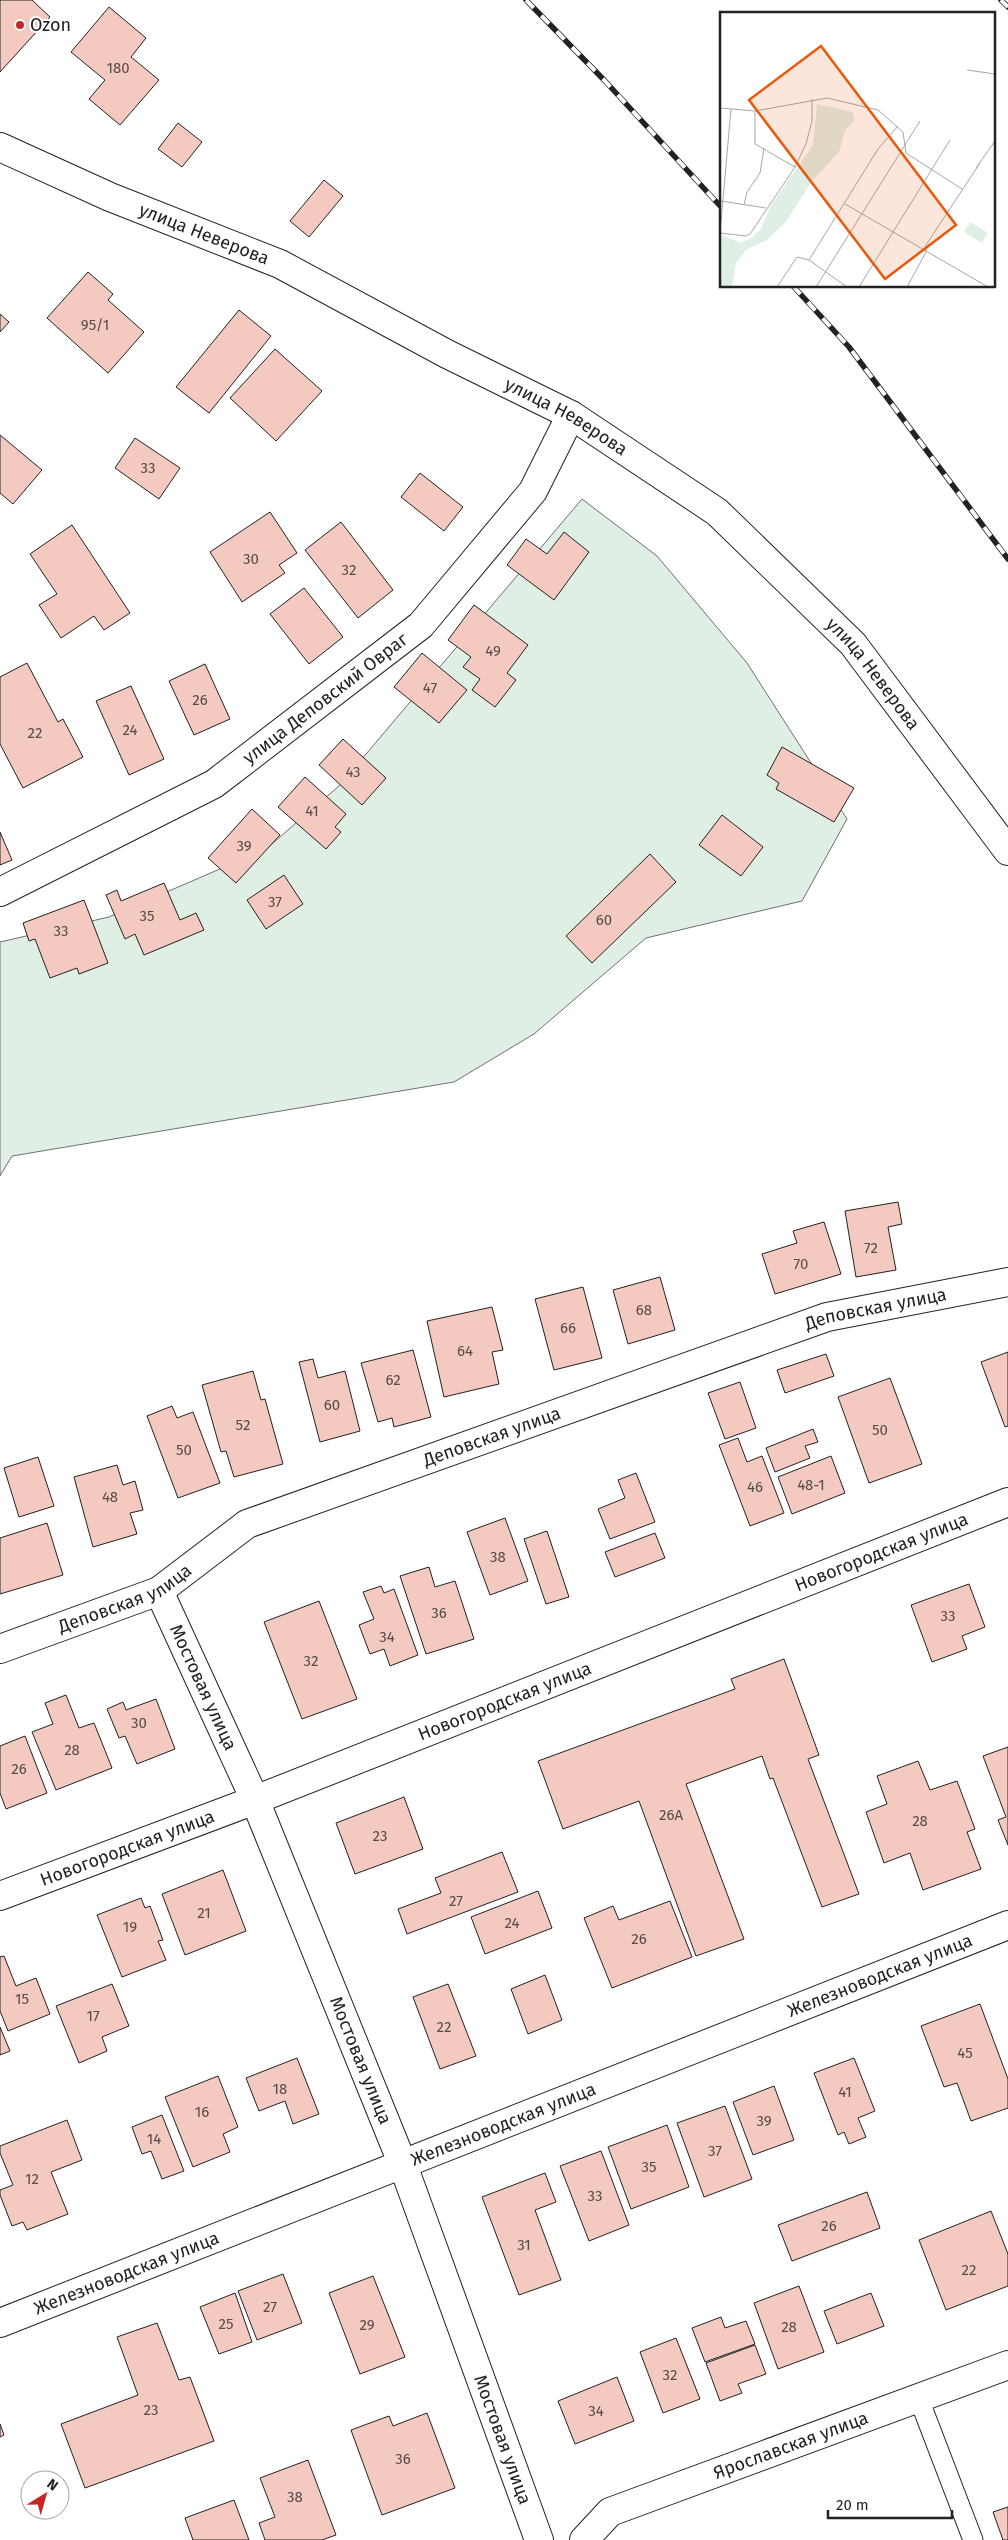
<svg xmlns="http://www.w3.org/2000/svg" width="1008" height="2540" viewBox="0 0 1008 2540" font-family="'Fira Sans',sans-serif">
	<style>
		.green { fill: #e0efe3; stroke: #6f6f6f }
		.building { fill: #f3c9c0; stroke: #222 }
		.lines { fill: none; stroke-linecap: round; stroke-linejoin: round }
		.lane-casing { stroke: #222; stroke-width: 21 }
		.street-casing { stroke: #222; stroke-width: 30 }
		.secondary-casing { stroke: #222; stroke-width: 30 }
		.lane { stroke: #fff; stroke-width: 19 }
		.street { stroke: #fff; stroke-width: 28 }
		.secondary { stroke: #fff; stroke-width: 28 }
		.rail-casing { stroke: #222; stroke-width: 5.5 }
		.rail { stroke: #fff; stroke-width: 4; stroke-dasharray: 11; stroke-linecap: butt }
		.poi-dot { fill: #c62828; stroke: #fff; stroke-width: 2 }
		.labels { text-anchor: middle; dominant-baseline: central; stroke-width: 4; stroke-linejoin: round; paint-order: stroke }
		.number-label { font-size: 15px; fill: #564c4a }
		.poi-label { font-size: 18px; fill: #222; stroke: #fff; text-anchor: start }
		.street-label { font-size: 18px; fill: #222; stroke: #fff }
		.inset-road { fill: none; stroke: #a7a7a7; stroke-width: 1 }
		.view { fill: #e8590c; fill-opacity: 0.15; stroke: #e8590c; stroke-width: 2.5 }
		.inset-edge { fill: none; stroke: #222; stroke-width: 2.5 }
	</style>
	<rect width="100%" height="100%" fill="#fff"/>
	<path class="green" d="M582,499L657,556L747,663L847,819L802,901L646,938L534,1034L454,1082L12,1156L0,1176V942L109,917L266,849L339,786Z"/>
	<path class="building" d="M0,0H32L50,17L0,72Z
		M109,7L146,38L131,57L159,80L120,125L89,99L105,80L71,52Z
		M178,123L202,142L182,167L158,149Z
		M324,180L343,196L309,237L290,221Z
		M88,272L113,294L108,300L144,332L108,373L47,318Z
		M239,310L271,336L209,413L176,387Z
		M0,314L9,322L0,332Z
		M275,349L322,391L276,441L230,398Z
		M0,435L42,470L13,504L0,493Z
		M135,438L180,468L159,499L115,468Z
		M420,473L463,507L444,531L401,497Z
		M270,512L297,553L279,565L285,573L242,602L210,552Z
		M341,522L393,590L358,618L305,550Z
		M72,525L130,613L104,630L94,616L61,638L39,605L57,594L30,554Z
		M564,532L589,552L554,600L507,565L526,539L547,554Z
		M304,588L343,637L309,664L270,614Z
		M474,605L528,645L507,673L516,680L495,707L472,690L480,679L463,667L471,657L448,640Z
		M422,653L467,690L439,723L394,687Z
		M27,663L58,722L63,719L83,757L23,788L0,744V677Z
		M205,664L230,719L194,735L169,681Z
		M131,686L164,759L129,775L96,701Z
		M343,739L386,778L362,805L319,765Z
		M782,747L854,788L834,822L776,789L779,783L767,775Z
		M305,777L346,814L335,827L341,832L326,849L278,807Z
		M252,809L280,835L236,883L208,858Z
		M722,815L763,847L741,876L699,845Z
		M0,832L12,860L0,865Z
		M650,854L676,882L592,963L566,936Z
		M284,875L303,904L266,929L247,900Z
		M164,883L180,920L196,913L204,930L144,955L135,934L125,939L106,895L117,890L121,901Z
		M84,900L108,963L79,974L77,968L50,978L35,939L29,941L23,923Z
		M898,1202L902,1224L888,1227L896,1270L856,1277L845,1211Z
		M824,1222L841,1274L775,1294L762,1254L797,1243L793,1231Z
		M660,1277L675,1330L628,1344L613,1290Z
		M583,1287L602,1358L554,1370L535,1299Z
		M492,1307L503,1350L492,1352L499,1384L444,1397L427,1321Z
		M413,1350L431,1417L394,1427L392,1418L378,1422L361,1363Z
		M1008,1352V1426L1005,1427L981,1362Z
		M826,1354L834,1376L785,1393L777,1370Z
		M313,1359L318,1378L345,1371L360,1431L320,1442L299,1362Z
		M253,1371L261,1400L265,1399L283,1464L234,1477L226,1451L221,1452L202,1385Z
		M890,1378L922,1464L869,1483L838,1397Z
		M740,1382L756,1428L725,1439L708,1393Z
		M172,1406L177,1418L193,1412L220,1483L178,1498L147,1416Z
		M813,1429L818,1442L805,1446L810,1458L775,1472L766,1448Z
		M738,1438L747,1462L762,1456L784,1513L750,1526L719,1445Z
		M831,1456L845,1493L792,1514L778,1477Z
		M38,1457L54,1506L19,1517L4,1468Z
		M117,1465L123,1485L135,1481L143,1510L130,1513L137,1534L93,1547L74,1477Z
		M636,1473L655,1522L610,1539L598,1509L625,1498L618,1480Z
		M505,1518L528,1581L490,1595L467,1532Z
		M47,1523L63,1575L0,1594V1538Z
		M547,1531L569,1597L546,1604L524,1539Z
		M655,1533L665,1558L615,1577L605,1552Z
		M429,1567L435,1587L455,1581L474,1639L426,1654L400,1576Z
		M969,1584L985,1627L962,1636L967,1649L932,1662L911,1605Z
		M381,1586L384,1593L394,1589L418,1655L390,1666L384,1649L370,1654L359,1625L374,1619L363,1592Z
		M319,1601L357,1699L302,1719L264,1622Z
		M784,1659L819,1755L808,1759L859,1894L822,1907L773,1778L770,1779L762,1756L686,1784L744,1939L696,1956L639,1801L563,1829L538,1761L735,1689L731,1679Z
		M66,1695L79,1728L94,1723L112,1768L56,1790L32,1732L53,1724L45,1703Z
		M156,1699L175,1749L137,1764L125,1736L119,1738L107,1709L123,1702L126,1710Z
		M25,1736L47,1793L6,1809L0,1793V1746Z
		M1008,1747V1845L998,1820L1006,1817L983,1756Z
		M918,1761L930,1790L957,1781L975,1829L967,1832L981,1869L923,1890L910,1853L884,1863L866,1812L887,1804L877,1776Z
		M404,1797L423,1849L355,1874L336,1823Z
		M502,1852L518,1892L407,1934L398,1909L441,1893L435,1878Z
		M223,1870L246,1931L185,1955L162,1894Z
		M538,1891L552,1928L485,1954L471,1917Z
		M141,1898L145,1908L150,1906L163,1940L158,1941L166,1960L122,1977L97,1915Z
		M670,1901L692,1957L612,1988L584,1918L613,1906L619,1920Z
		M4,1956L16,1986L36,1978L50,2014L8,2031L0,2011V1957Z
		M545,1975L562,2020L528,2034L511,1989Z
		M112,1984L129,2026L102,2037L107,2051L79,2063L56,2006Z
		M448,1984L476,2056L440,2069L413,1997Z
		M980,2004L1008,2079V2108L971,2121L957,2083L944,2087L921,2026Z
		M0,2027L10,2051L0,2055Z
		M297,2058L319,2114L293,2124L285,2101L259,2111L246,2078Z
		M854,2058L875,2111L858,2118L866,2137L849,2144L844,2132L838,2135L814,2073Z
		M218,2076L238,2127L223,2134L230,2152L193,2167L165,2097Z
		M774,2086L794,2140L753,2155L733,2102Z
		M725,2106L752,2179L704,2197L677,2123Z
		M162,2115L184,2171L162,2179L151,2151L142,2154L132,2127Z
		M67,2120L82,2160L51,2172L68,2214L27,2230L23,2222L12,2226L0,2195V2190L13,2185L0,2153V2146Z
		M667,2125L689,2187L631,2209L608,2147Z
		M601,2151L629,2225L589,2241L560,2166Z
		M545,2173L556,2202L535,2210L561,2280L519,2295L482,2197Z
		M867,2192L880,2228L792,2261L778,2225Z
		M991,2211L1008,2254V2286L946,2310L919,2240Z
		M283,2274L302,2323L257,2340L238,2291Z
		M373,2276L405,2357L360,2374L329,2293Z
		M799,2286L824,2352L778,2369L754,2303Z
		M235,2293L252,2342L219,2354L200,2307Z
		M871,2293L884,2326L837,2344L824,2311Z
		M721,2317L725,2328L746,2321L755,2344L705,2362L692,2328Z
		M157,2323L179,2380L190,2377L214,2441L85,2488L61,2424L138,2395L117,2337Z
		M676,2338L700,2399L663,2413L640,2352Z
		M755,2345L766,2374L738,2384L742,2393L720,2401L706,2363Z
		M617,2377L634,2421L575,2444L558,2401Z
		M427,2413L455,2488L382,2515L351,2430L389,2416L393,2426Z
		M0,2424L4,2435L0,2437Z
		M308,2460L336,2535L322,2540H265L259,2523L275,2517L260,2478Z
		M234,2500L249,2540H193L185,2518Z
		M1008,2507V2540H1003L993,2512Z"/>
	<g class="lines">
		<g class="lane-casing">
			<path id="lane" d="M919,2399L973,2540"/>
		</g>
		<g class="street-casing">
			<g id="street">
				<path id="s1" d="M0,892L214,784L421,625L533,491L571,415"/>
				<path id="s2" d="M159,1591L255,1800L403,2165L539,2540"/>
				<path id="s3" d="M0,1649L159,1591L247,1524L827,1317L1008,1282"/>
				<path id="s4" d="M0,1896L255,1800L1008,1502"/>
				<path id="s5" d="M0,2323L1008,1925"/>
			</g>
		</g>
		<g class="secondary-casing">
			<g id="secondary">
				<path id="s6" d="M0,147L110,197L280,264L447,354L571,415L717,512L853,644L1008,851"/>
				<path id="s7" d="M584,2540L610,2512L1008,2365"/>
			</g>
		</g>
		<use href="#lane" class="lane"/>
		<use href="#street" class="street"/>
		<use href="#secondary" class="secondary"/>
		<g class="rail-casing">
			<path id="rail" d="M526,0L605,81L722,208
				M1001,0L1008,7
				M793,286L849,347L1008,559"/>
		</g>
		<use href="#rail" class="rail"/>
	</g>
	<circle class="poi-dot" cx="20" cy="25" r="5"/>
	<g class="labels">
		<g class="number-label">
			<text x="118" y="68">180</text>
			<text x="95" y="325">95/1</text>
			<text x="148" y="468">33</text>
			<text x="251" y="559">30</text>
			<text x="349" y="570">32</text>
			<text x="493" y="651">49</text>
			<text x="430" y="688">47</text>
			<text x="200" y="700">26</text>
			<text x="130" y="730">24</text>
			<text x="35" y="733">22</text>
			<text x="353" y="772">43</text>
			<text x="312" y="811">41</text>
			<text x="244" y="846">39</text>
			<text x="275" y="902">37</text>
			<text x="147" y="916">35</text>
			<text x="604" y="920">60</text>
			<text x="61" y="931">33</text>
			<text x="871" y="1248">72</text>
			<text x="801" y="1264">70</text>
			<text x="644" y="1310">68</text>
			<text x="568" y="1328">66</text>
			<text x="465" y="1351">64</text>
			<text x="393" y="1380">62</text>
			<text x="332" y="1405">60</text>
			<text x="243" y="1425">52</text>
			<text x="880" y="1430">50</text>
			<text x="184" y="1450">50</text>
			<text x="811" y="1485">48-1</text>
			<text x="755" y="1487">46</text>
			<text x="110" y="1497">48</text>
			<text x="498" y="1557">38</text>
			<text x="439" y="1613">36</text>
			<text x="948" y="1616">33</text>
			<text x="387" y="1637">34</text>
			<text x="311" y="1661">32</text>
			<text x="139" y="1723">30</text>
			<text x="72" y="1750">28</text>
			<text x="19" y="1769">26</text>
			<text x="671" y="1815">26А</text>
			<text x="920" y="1821">28</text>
			<text x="380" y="1836">23</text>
			<text x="456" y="1901">27</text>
			<text x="204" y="1913">21</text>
			<text x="512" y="1923">24</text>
			<text x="130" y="1927">19</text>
			<text x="639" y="1939">26</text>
			<text x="22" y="1999">15</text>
			<text x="93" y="2016">17</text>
			<text x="444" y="2027">22</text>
			<text x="965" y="2053">45</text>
			<text x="280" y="2089">18</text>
			<text x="845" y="2092">41</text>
			<text x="202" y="2112">16</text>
			<text x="764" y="2121">39</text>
			<text x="154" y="2139">14</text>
			<text x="715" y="2151">37</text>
			<text x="649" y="2167">35</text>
			<text x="32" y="2179">12</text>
			<text x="595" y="2196">33</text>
			<text x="829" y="2226">26</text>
			<text x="524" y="2245">31</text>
			<text x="969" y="2270">22</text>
			<text x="270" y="2307">27</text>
			<text x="226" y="2324">25</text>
			<text x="367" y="2325">29</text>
			<text x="789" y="2327">28</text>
			<text x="670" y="2375">32</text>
			<text x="151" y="2410">23</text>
			<text x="596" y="2411">34</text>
			<text x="403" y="2459">36</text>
			<text x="295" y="2497">38</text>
		</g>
		<g class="poi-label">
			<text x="30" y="25">Ozon</text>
		</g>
		<g class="street-label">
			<text stroke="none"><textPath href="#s6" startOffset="222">улица Неверова</textPath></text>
			<text stroke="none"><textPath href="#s6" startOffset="628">улица Неверова</textPath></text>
			<text stroke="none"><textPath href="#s6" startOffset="1032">улица Неверова</textPath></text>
			<text stroke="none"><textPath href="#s1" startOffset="380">улица Деповский Овраг</textPath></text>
			<text stroke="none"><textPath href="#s3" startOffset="945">Деповская улица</textPath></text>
			<text stroke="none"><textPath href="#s3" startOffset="540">Деповская улица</textPath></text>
			<text stroke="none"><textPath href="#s4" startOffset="946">Новогородская улица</textPath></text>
			<text stroke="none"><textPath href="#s3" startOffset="135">Деповская улица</textPath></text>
			<text stroke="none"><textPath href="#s2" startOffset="106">Мостовая улица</textPath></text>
			<text stroke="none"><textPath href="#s4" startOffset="541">Новогородская улица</textPath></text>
			<text stroke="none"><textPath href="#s4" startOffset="136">Новогородская улица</textPath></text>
			<text stroke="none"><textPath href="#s5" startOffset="946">Железноводская улица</textPath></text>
			<text stroke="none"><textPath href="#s2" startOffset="511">Мостовая улица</textPath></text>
			<text stroke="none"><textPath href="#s5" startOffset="541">Железноводская улица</textPath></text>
			<text stroke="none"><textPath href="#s5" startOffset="136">Железноводская улица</textPath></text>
			<text stroke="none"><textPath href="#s2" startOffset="916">Мостовая улица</textPath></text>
			<text stroke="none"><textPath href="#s7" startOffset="231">Ярославская улица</textPath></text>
		</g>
	</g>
	<g transform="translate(720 12)">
		<rect width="275" height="275" fill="#fff"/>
		<path d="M97,92L133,100L134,109L125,119L119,140L92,169L66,210L47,228L26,238L16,251L12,275H0L2,223L21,231L32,226L41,217L51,193L93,133ZM250,210L268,221L262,231L244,220Z" fill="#e0efe3"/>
		<path class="inset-road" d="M247,58L275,62M0,96L35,99L107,86L158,98L183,120L186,141L242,177M35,99V132L75,155M256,156L275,129M1,189L46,196M125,192L268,275M24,193L27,180L40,161L44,136M0,221L26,224L30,222L75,155L86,132L92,109V87M0,221L11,97M89,248L158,137L178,114M57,275L77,245L89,248L127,275M96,275L200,109M139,275L230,128M187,275L206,240V233L260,151"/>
		<path class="view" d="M101,34L236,213L165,267L29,88Z"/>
		<rect width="275" height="275" class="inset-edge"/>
	</g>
	<g transform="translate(45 2495) rotate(37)"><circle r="24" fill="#ffffff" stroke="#a7a7a7"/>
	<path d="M0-4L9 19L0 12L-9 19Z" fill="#c62828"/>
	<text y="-8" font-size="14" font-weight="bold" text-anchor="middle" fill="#222222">N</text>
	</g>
	<path d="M828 2510v8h124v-8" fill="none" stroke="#222222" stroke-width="2.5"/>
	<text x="836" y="2510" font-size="15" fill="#222222" stroke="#ffffff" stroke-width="4" paint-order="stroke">20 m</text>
</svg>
